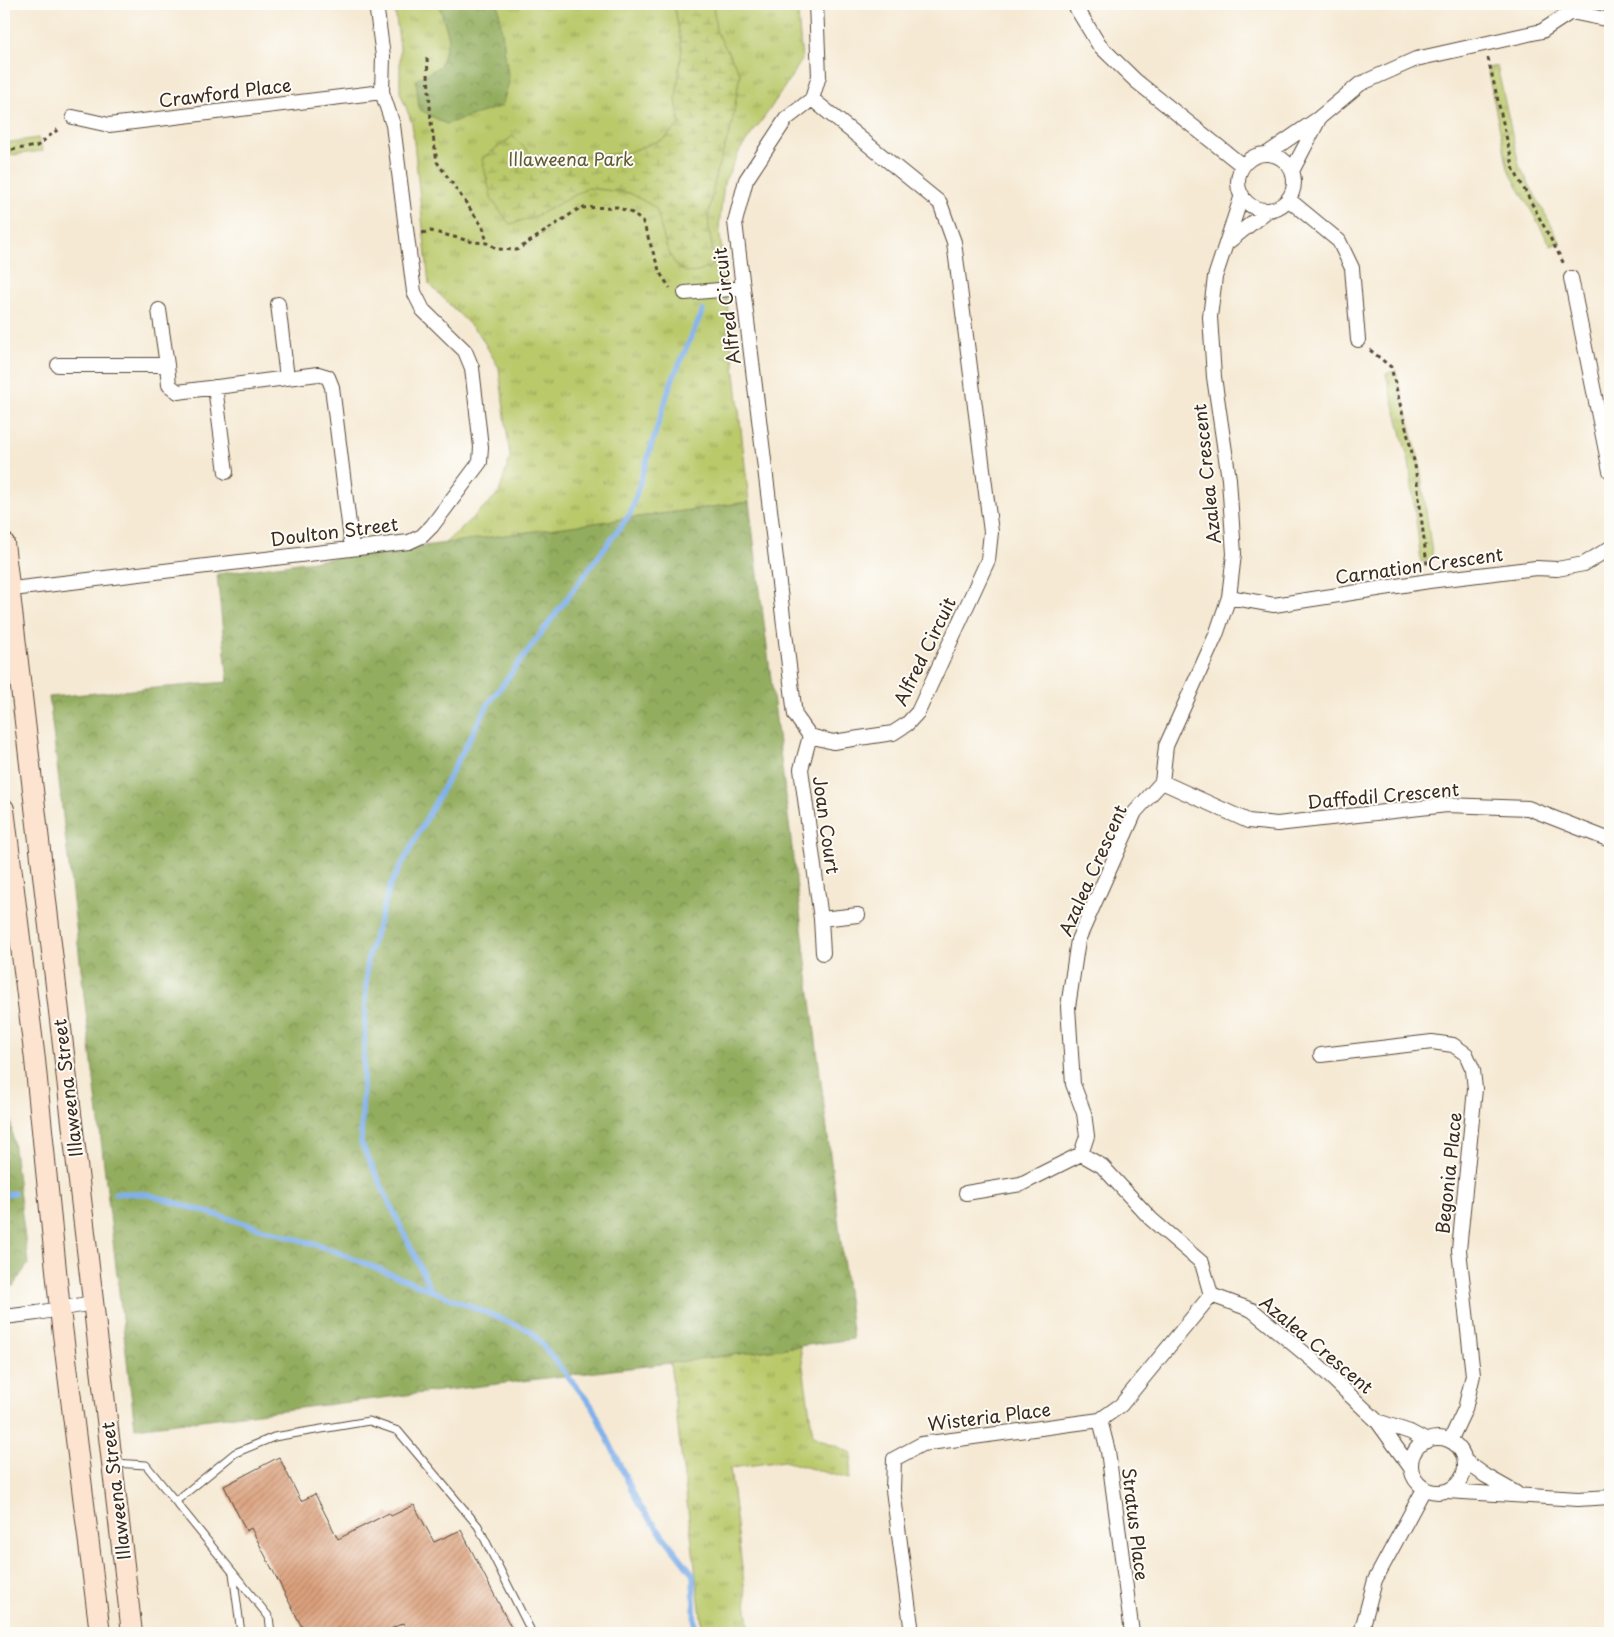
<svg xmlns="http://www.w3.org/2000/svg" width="1614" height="1637" viewBox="0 0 1614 1637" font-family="'Playpen Sans',sans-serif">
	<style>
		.grass { fill: url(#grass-tufts); stroke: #7a7a44 }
		.forest { fill: url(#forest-crowns); stroke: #676c3e }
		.wetland { fill: url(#wetland-marsh); stroke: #7a7a44 }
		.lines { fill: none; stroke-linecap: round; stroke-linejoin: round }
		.stream { stroke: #80b0eb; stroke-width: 5.5 }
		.building { fill: url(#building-hatch) }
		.service-casing { stroke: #574739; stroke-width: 9 }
		.minor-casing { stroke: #574739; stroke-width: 16 }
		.secondary-casing { stroke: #574739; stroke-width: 22 }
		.path { stroke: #574739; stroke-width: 3; stroke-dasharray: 4 4; stroke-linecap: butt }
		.service { stroke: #fff; stroke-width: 7 }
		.minor { stroke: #fff; stroke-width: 14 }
		.secondary { stroke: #fde4d0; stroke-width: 20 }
		.labels { text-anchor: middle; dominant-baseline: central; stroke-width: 4; stroke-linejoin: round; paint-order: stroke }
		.street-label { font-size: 18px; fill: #3b2a1e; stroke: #fdfcf7 }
		.park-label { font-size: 18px; fill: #615a35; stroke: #fdfcf7 }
	</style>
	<defs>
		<pattern id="grass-tufts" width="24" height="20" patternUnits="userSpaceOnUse" patternTransform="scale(1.25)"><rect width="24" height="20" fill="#bac96b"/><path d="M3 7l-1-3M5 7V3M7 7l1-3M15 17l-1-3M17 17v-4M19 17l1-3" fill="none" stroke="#98a357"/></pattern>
		<pattern id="forest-crowns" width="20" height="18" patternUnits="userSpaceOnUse" patternTransform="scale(1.25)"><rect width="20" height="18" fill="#93ad5f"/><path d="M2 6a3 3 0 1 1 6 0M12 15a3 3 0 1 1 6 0" fill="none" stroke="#798d4e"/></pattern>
		<pattern id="wetland-marsh" width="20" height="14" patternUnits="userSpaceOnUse" patternTransform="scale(1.25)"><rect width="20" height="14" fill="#bac96b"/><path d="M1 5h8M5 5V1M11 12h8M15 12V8" fill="none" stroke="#98a357"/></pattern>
		<pattern id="building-hatch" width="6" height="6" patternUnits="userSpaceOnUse" patternTransform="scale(1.25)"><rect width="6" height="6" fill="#dca17d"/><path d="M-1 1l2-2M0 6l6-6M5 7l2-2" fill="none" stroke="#b48366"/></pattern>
	</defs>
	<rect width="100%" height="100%" fill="#fdfcf7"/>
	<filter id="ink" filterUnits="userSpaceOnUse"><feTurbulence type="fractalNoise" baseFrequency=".02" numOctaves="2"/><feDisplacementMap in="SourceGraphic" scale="10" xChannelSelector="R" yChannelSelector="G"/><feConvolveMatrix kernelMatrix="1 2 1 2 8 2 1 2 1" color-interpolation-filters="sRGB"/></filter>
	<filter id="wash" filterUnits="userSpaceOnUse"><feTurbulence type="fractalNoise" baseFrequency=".0096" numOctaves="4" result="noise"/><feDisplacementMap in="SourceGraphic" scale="20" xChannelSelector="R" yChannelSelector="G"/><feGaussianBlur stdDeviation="1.12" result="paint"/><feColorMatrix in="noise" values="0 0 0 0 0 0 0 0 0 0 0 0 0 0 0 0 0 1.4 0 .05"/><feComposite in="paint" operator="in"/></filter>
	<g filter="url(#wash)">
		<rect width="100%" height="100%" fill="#f5e9d3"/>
		<path class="grass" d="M394,4H797L802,60L768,112L740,150L724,183L719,227L749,502L444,544L499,493L510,457L499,368L480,335L429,284L412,123L400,92V47Z
			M1497,66L1519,165L1560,242L1551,246L1508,169L1487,68Z
			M38,138L43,151L4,156V143Z
			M1396,370L1419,461L1433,560L1421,562L1409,462L1386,374Z
			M800,1346L813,1436L852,1453L849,1479L784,1461L730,1468L750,1633H703L670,1363Z"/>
		<path class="forest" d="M439,4H498L509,82L502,106L446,124L419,109L416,80L440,66L449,38Z
			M749,502L853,1339L670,1363L135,1428L49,697L228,682L217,574Z
			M4,1066L28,1264L13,1286L4,1289Z"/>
		<path class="wetland" d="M674,4H713L716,31L740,73L732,125L716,173L708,219L714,264C670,294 665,238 656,208L630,193L588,188L534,217L510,224L492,200L482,159L513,136L536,160L626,153L664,139L680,124L676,100L682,48Z"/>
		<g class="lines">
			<path class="stream" d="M115,1193L146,1194L327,1248L531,1331L592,1406L639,1505L693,1574L695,1633
				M4,1195L14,1193
				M431,1290L361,1143L367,961L391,884L489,703L630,514L671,383L703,310"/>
		</g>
		<g id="blocks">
			<path class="building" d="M279,1457L301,1501L315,1494L338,1539L389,1513L391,1516L414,1505L434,1542L461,1530L514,1633H409L403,1623L383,1633H305L251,1528L246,1531L224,1486Z"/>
		</g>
	</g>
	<g filter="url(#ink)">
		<use href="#blocks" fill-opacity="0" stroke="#574739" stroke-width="1"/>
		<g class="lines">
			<g class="service-casing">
				<path id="service" d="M114,1463L146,1465L269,1617L271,1633
					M176,1501L235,1453L274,1437L369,1421L398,1431L478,1526L532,1633
					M233,1573L241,1633"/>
			</g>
			<g class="minor-casing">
				<path id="minor" d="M1074,4L1099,45L1136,81L1243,166
					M812,99L940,203L954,242L991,532L988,560L918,712L907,724L893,733L833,742L810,736L795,715L735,222L746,180L786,119L812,99L819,76L816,4
					M73,117L109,125L382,92
					M1268,153L1319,118L1360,84L1416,59L1542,31L1571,12L1610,20
					M1238 182a28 28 0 1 1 56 0a28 28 0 1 1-56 0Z
					M1292,171L1318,121
					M1242,195L1215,277L1210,317L1214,377L1229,479L1234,554L1229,597L1216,635L1166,746L1162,782L1135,812L1078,940L1068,1007L1073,1084L1084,1113L1087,1136L1081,1154L1102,1166L1151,1219L1202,1263L1211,1295L1252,1310L1315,1362L1377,1421L1411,1468
					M1288,199L1339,241L1352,268L1358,340
					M1227,243L1268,210
					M1571,278L1610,471
					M685,293L742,288
					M278,304L287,378
					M159,310L167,365
					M58,365H167L169,385L178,392L318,374L328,377L332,387L352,548
					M215,387L226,472
					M4,590L409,542L422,536L432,526L480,462L481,447L472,368L465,351L423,310L414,292L393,125L382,92L383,56L376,4
					M1229,597L1274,605L1429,581L1536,568L1557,569L1584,564L1610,548
					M810,736L801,769L821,919
					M1162,782L1248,821L1277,824L1447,805L1528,808L1610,840
					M823,953L821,919L858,915
					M1321,1055L1432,1042L1453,1045L1466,1054L1473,1070L1475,1089L1459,1250L1473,1375L1465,1409L1450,1441
					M966,1193L1021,1184L1081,1154
					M4,1317L37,1313L92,1303
					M1100,1420L1108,1451L1132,1633
					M1377,1421L1410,1432L1427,1441
					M1411 1465a27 27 0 1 1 54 0a27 27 0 1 1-54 0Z
					M1465,1461L1486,1476L1516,1493
					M1447,1491L1578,1499L1610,1497
					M912,1633L893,1490L894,1459L922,1444L1100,1420L1121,1405L1211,1295
					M1361,1633L1375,1580L1424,1489"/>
			</g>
			<g class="secondary-casing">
				<path id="secondary" d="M4,543L132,1633
					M4,809L35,1060L60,1310L100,1633"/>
			</g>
			<path class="path" d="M427,58L431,122L437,162L483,227L487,243
				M1488,58L1514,170L1564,264
				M4,151L37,146L61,127
				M422,233L431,231L473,242L487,243L498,249L517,250L580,208L617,207L632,213L643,222L660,273L670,288
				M1370,350L1391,367L1415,465L1427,565
				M4,1066L8,1065"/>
			<use href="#service" class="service"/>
			<use href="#minor" class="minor"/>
			<use href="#secondary" class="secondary"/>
		</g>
	</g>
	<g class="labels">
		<g class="street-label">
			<text transform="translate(225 92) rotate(-7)">Crawford Place</text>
			<text transform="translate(726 306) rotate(-97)">Alfred Circuit</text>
			<text transform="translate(1206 474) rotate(-96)">Azalea Crescent</text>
			<text transform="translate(334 531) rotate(-7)">Doulton Street</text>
			<text transform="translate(1419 565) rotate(-8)">Carnation Crescent</text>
			<text transform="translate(924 651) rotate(-64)">Alfred Circuit</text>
			<text transform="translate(1383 795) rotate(-5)">Daffodil Crescent</text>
			<text transform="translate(827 825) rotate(82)">Joan Court</text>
			<text transform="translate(1092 870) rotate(-66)">Azalea Crescent</text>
			<text transform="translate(67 1088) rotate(-97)">Illaweena Street</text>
			<text transform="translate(1448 1173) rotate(-84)">Begonia Place</text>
			<text transform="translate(1317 1344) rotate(40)">Azalea Crescent</text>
			<text transform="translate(989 1416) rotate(-7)">Wisteria Place</text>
			<text transform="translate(115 1491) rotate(-97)">Illaweena Street</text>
			<text transform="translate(1136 1524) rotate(83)">Stratus Place</text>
		</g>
		<g class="park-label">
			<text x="571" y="158">Illaweena Park</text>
		</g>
	</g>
	<rect width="1614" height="1637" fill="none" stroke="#fdfcf7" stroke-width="20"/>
</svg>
